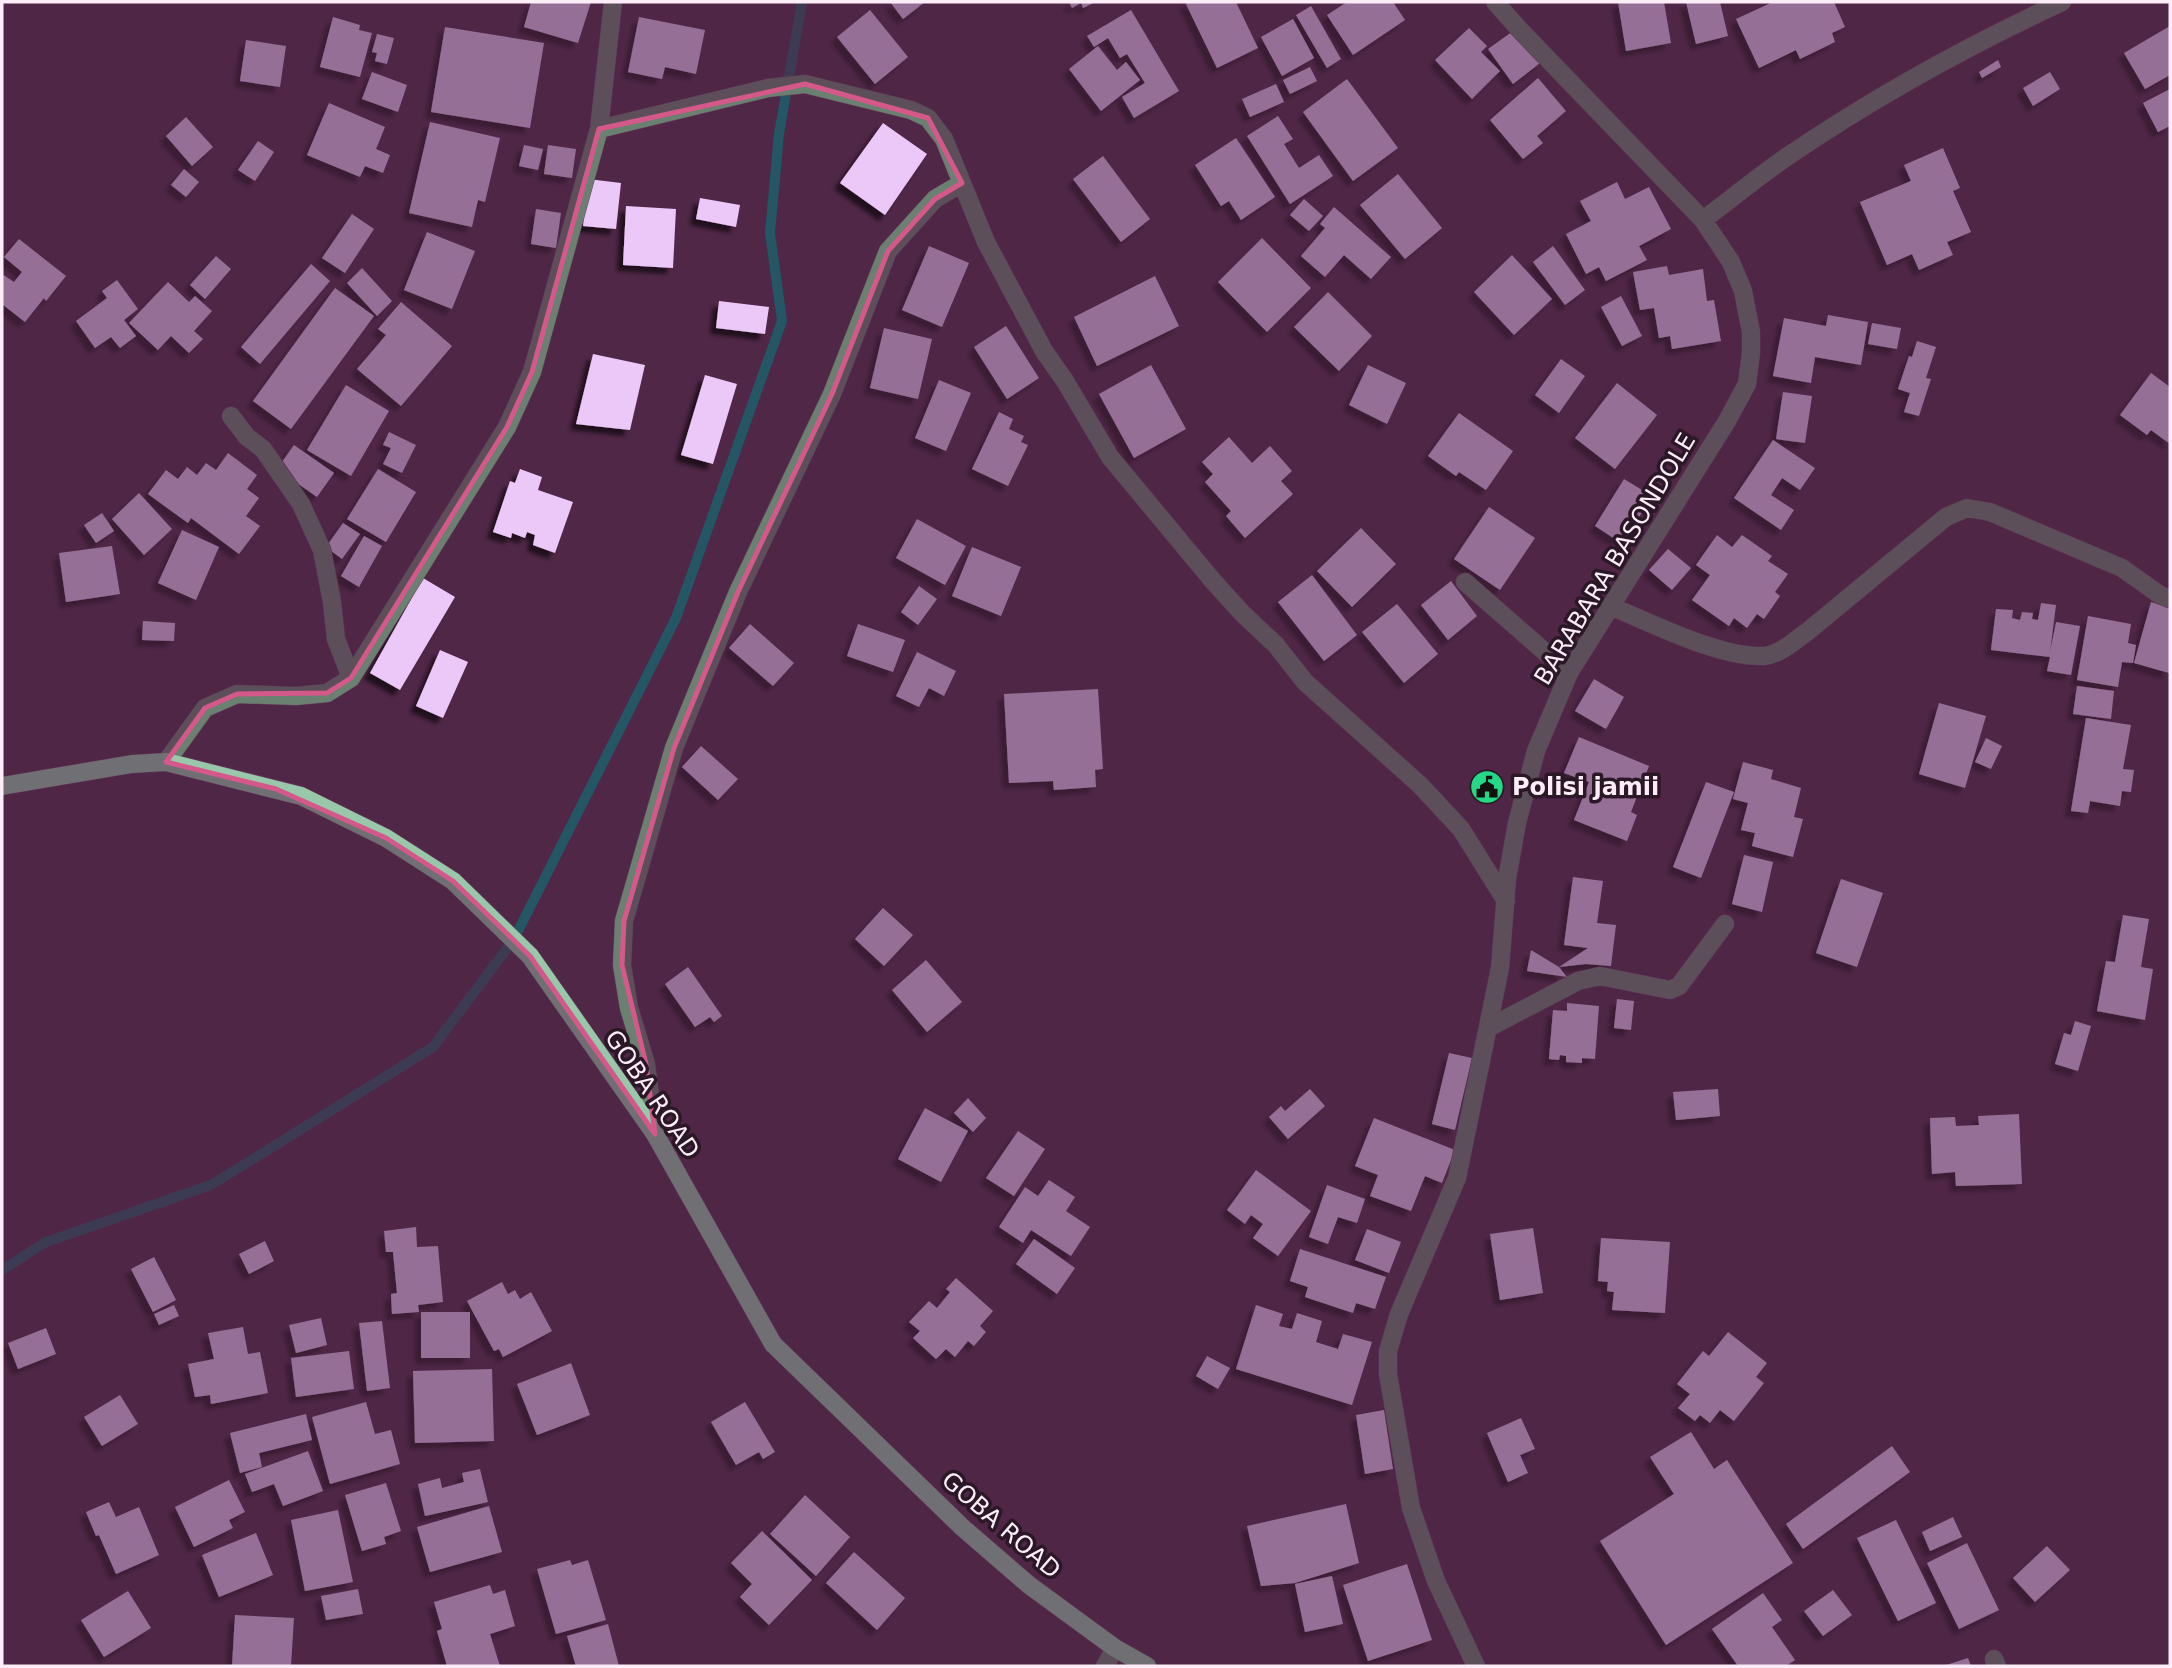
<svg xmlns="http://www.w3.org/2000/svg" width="2172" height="1668" viewBox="0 0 2172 1668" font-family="'DejaVu Sans',sans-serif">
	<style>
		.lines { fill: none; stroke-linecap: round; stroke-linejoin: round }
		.stream { stroke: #255663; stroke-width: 10 }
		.building { fill: #ecc8f9; filter: url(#shadow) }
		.minor-casing { stroke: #6c4763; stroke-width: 19 }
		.major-casing { stroke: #6c4763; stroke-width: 19 }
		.minor { stroke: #6a8071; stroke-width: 18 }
		.major { stroke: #98c7a9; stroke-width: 18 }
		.marked { fill: none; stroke: #d4588a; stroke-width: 5; stroke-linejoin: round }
		.labels { text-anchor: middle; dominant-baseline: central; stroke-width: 7; stroke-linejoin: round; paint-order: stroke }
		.street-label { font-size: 24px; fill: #fdedf8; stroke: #2b1826 }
		.poi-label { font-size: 24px; font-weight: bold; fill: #fdedf8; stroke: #2b1826; text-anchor: start }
	</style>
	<defs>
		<filter id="shadow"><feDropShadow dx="-6" dy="6" stdDeviation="2" flood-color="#0009"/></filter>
	</defs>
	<rect width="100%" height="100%" fill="#502747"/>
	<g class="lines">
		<path class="stream" d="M2,1270L46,1242L211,1185L433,1047L514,939L676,618L782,321L770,233L779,134L802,2"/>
	</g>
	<path class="building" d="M531,2H591L578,43L524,27Z
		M890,2H925L903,19Z
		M1069,2H1096L1083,8L1081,3L1072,8Z
		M1185,2H1236L1258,48L1217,68Z
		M1347,2H1393L1405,20L1353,55L1327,15Z
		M1618,2H1664L1671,43L1626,51Z
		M1686,2H1720L1728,36L1696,44Z
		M1773,2H1834L1845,27L1832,33L1835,42L1800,59L1796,50L1759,68L1736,19Z
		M1311,6L1341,59L1327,68L1296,15Z
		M870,10L908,57L875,84L837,37Z
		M1131,10L1179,91L1134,118L1122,97L1145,83L1127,54L1120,58L1108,38L1094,47L1087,36Z
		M333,17L360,25L359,30L372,33L360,77L320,67Z
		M639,17L705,30L696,74L665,67L662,79L628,72Z
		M1293,19L1314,58L1282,76L1261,37Z
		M2170,26V75L2145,89L2124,53Z
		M445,27L544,43L530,128L431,112Z
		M1469,28L1487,46L1481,52L1500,71L1472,99L1435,60Z
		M1516,29L1540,63L1513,84L1488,49Z
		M377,34L394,38L387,64L375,61L377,53L372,52Z
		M246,40L286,46L280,87L240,81Z
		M1098,46L1117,70L1126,62L1140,80L1101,111L1069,69Z
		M1998,60L2001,67L1982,78L1979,72Z
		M1310,67L1317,81L1290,94L1283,80Z
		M372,72L407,85L398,112L362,99Z
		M2050,72L2060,89L2033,106L2023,88Z
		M1538,78L1566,111L1537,136L1543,143L1523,159L1490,120Z
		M1347,79L1398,148L1353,181L1303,112Z
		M1276,84L1284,102L1250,117L1242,99Z
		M2170,89V126L2158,132L2143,103Z
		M329,103L385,127L376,149L390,155L383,173L365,166L360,177L307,155Z
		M1278,116L1293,139L1284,144L1299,168L1319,155L1333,176L1290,204L1247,136Z
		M186,117L213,147L192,166L166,136Z
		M430,122L500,138L485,202L478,200L472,227L409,213Z
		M883,123L927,154L885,215L840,183Z
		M1236,138L1275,197L1241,220L1229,201L1221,206L1195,165Z
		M258,141L274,152L255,181L238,170Z
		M524,145L543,149L538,170L519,166Z
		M548,145L576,149L572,178L544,174Z
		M1943,148L1960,188L1953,191L1971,232L1947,242L1953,255L1919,270L1912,254L1887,265L1860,202L1911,181L1904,165Z
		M1103,156L1150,219L1121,242L1073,179Z
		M184,169L199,182L186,197L171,185Z
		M1398,174L1442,228L1405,259L1360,205Z
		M588,179L621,183L616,229L583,226Z
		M1617,182L1625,199L1649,187L1671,229L1639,246L1647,260L1606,281L1599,267L1586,274L1566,234L1591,221L1580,201Z
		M700,198L740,205L736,227L696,219Z
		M1304,199L1323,216L1309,231L1290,215Z
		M626,206L676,209L673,268L623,265Z
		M1334,207L1391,257L1371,279L1344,255L1325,277L1301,256L1325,228L1320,224Z
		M536,209L561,213L556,248L531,244Z
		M352,214L374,229L345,273L322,258Z
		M427,232L475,251L452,309L404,290Z
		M1262,238L1311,288L1267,332L1218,282Z
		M19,239L66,276L46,301L44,298L25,322L2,304V274L14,282L22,272L4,257Z
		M929,246L969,263L942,327L902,310Z
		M1553,246L1585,290L1565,305L1533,262Z
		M1512,255L1552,299L1514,335L1474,292Z
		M216,256L231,269L205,299L190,285Z
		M311,264L330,281L260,364L241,347Z
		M1667,266L1669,275L1703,269L1707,301L1714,300L1721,341L1672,349L1670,336L1659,338L1654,308L1640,310L1633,272Z
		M362,268L392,301L377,316L347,283Z
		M1155,276L1179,326L1097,366L1074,317Z
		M117,280L138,309L124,320L136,336L120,348L111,337L95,348L76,321L107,298L102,291Z
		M168,282L189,302L195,296L212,311L194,331L203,339L189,353L171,336L158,350L129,323Z
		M335,288L374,316L291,429L253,401Z
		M1328,292L1372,336L1339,371L1294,327Z
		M1621,296L1642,336L1622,346L1601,307Z
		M719,301L769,307L765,334L716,328Z
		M401,302L452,346L401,406L357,369L386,335L378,329Z
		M1828,315L1868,322L1861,365L1815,357L1811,383L1773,376L1784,318L1826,326Z
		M1872,323L1901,328L1897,349L1868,344Z
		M1006,326L1039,378L1007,399L974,347Z
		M884,328L932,339L918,399L870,388Z
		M1917,341L1936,347L1926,378L1931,379L1919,416L1904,412L1910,393L1898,389L1909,356L1912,357Z
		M593,354L645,365L630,430L576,424Z
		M1561,359L1585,376L1559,413L1535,395Z
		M1151,365L1186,429L1134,458L1099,394Z
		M1368,365L1406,383L1387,424L1349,405Z
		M2151,373L2170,387V444L2151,430L2147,435L2120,415Z
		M705,375L737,384L713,464L681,455Z
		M939,380L971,393L946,451L915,438Z
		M1617,383L1657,415L1615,469L1575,438Z
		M346,385L389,411L351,476L307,450Z
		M1783,392L1812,396L1805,443L1776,439Z
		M999,412L1013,419L1009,429L1024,436L1021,442L1028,445L1008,486L972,469Z
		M1459,413L1513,451L1486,490L1459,472L1456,476L1428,456Z
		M389,432L416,445L402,473L383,464L391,448L383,445Z
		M1229,437L1252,463L1270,446L1292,471L1281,481L1293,494L1245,538L1226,516L1231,511L1205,482L1213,474L1202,462Z
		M1773,440L1815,468L1800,490L1782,478L1771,495L1794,510L1781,530L1734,498Z
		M294,445L334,473L317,497L277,469Z
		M228,453L257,475L247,489L259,498L246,516L260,526L239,554L191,518L188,523L148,494L166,470L178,479L187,467L197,475L206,463L216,470Z
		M378,469L416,492L386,542L347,519Z
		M520,469L542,477L538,490L573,502L555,553L533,545L535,535L527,532L525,538L512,533L511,538L493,532L510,481L515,483Z
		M1624,479L1652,496L1636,522L1632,519L1618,541L1595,526Z
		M139,493L172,529L144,555L112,519Z
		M1489,507L1535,538L1500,590L1454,559Z
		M102,513L114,531L96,543L84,525Z
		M917,519L966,546L945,585L896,558Z
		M343,523L360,534L342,559L326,547Z
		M1361,528L1396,564L1352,607L1317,571Z
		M182,530L219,547L196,600L158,583Z
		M1717,535L1732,547L1742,535L1772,556L1768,561L1788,574L1775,592L1780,596L1764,619L1757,614L1747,628L1734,618L1729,626L1692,600L1710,575L1696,565Z
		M364,536L382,546L359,587L341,576Z
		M112,546L120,594L66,602L59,553Z
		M972,547L1021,567L1001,616L952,596Z
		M1668,549L1691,568L1672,590L1649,570Z
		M1312,575L1357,635L1324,661L1278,602Z
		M423,578L455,597L400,690L370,673Z
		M1451,581L1477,616L1448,640L1421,605Z
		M919,586L937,599L918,625L901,612Z
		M2151,602L2170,608L2169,673L2134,663Z
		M2041,603L2056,605L2050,652L2056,622L2080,626L2071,675L2047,671L2050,657L1991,650L1996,609L2013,610L2012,618L2020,620L2022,612L2033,613L2032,619L2038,620Z
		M1397,604L1438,654L1404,683L1362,632Z
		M2088,616L2131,624L2128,643L2136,645L2133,663L2122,662L2118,687L2077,680Z
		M143,621L175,623L174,641L142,640Z
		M750,624L794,663L773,686L729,648Z
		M858,624L905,640L893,672L847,656Z
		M440,650L468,662L443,718L416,706Z
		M917,652L956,671L944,696L929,688L919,707L896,696Z
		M1594,679L1624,697L1606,729L1575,711Z
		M2077,686L2114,691L2111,719L2073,714Z
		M1098,689L1103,769L1095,770L1096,787L1054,790L1053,781L1009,783L1004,694Z
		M1939,703L1986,716L1965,788L1919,774Z
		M2086,718L2131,725L2123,769L2134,770L2131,792L2122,791L2120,806L2090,801L2088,813L2071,811Z
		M1579,737L1649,766L1631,812L1637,815L1627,841L1574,820L1589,782L1564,773Z
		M1986,738L2002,746L1991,769L1975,762Z
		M701,746L738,779L718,800L682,767Z
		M1743,762L1773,770L1771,779L1801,788L1794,817L1803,819L1793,857L1752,846L1755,833L1741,830L1748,803L1733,799Z
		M1706,782L1734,792L1701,878L1673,867Z
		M1744,855L1773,862L1762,912L1732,904Z
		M1573,877L1603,881L1597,923L1616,925L1611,966L1586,964L1559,967L1588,948L1564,945Z
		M1841,879L1883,893L1857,967L1816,953Z
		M883,908L913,935L884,966L855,939Z
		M2123,915L2149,919L2141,967L2153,969L2145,1020L2097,1011L2106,961L2115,962Z
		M1531,950L1559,967L1567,977L1527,971Z
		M926,960L962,1002L927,1032L892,990Z
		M688,967L722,1016L714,1022L710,1017L695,1027L665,984Z
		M1617,999L1634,1001L1631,1030L1614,1028Z
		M1567,1003L1599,1006L1595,1059L1582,1058V1063L1566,1062V1056L1560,1055L1559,1060L1549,1059L1553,1010L1567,1011Z
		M2075,1021L2091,1026L2078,1071L2055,1064L2064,1033L2071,1035Z
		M1449,1053L1472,1058L1455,1130L1432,1124Z
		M1310,1089L1325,1106L1288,1139L1269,1117L1281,1106L1285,1111Z
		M1718,1089L1720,1116L1676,1120L1673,1092Z
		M968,1098L986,1118L973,1132L954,1113Z
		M925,1108L968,1131L941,1182L898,1159Z
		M2019,1114L2022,1184L1956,1186L1955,1172L1932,1174L1930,1118L1955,1117L1956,1126L1979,1125L1978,1116Z
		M1374,1118L1455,1150L1442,1183L1425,1176L1411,1211L1370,1196L1378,1175L1355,1166Z
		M1018,1131L1045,1149L1014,1196L986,1178Z
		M1256,1170L1311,1211L1278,1256L1253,1238L1263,1224L1251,1215L1245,1224L1227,1210Z
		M1049,1180L1075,1197L1066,1211L1090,1227L1071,1256L1031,1230L1023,1243L999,1227L1025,1187L1038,1196Z
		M1327,1185L1365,1199L1357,1223L1338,1217L1328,1244L1309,1237Z
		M416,1227L417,1247L438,1246L443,1302L418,1305L419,1312L392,1314L391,1294L397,1293L393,1252H386L384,1231Z
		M1533,1228L1543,1293L1500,1300L1490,1234Z
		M1367,1229L1401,1242L1389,1273L1355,1260Z
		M1601,1238L1670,1242L1665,1313L1612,1310L1614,1292L1607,1291L1608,1282L1598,1281Z
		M1034,1239L1075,1268L1057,1294L1016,1264Z
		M265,1241L274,1261L249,1274L239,1254Z
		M1300,1249L1386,1277L1375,1309L1356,1303L1353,1313L1305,1297L1308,1287L1290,1281Z
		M154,1257L176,1300L153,1312L131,1269Z
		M956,1278L993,1311L980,1326L986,1332L974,1346L968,1341L955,1357L946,1349L936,1359L913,1338L920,1331L909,1322L929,1301L937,1308L950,1292L946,1289Z
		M502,1282L508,1294L515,1290L520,1299L531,1292L552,1331L503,1357L499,1349L494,1351L467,1301Z
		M174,1305L179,1316L159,1325L154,1314Z
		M1256,1305L1283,1314L1279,1326L1292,1329L1297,1313L1322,1321L1316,1342L1338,1349L1343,1334L1372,1342L1352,1405L1236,1369Z
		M421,1312H470V1358H421Z
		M321,1318L327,1345L296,1353L289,1325Z
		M382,1321L390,1388L367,1391L359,1323Z
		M243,1327L248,1354L260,1352L268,1393L211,1404L210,1395L195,1397L188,1364L214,1359L208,1333Z
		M46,1328L56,1354L18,1369L8,1343Z
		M1728,1332L1767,1363L1756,1377L1764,1383L1734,1421L1720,1410L1710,1423L1700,1415L1695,1421L1678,1408L1690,1394L1677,1384L1703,1351L1709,1356Z
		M349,1351L354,1389L296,1397L291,1358Z
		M1207,1356L1230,1368L1218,1389L1196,1376Z
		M571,1363L590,1415L537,1435L517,1384Z
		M492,1369L494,1441L415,1443L413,1371Z
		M120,1395L138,1424L102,1446L84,1417Z
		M366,1402L375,1434L391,1430L400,1464L330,1484L312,1417Z
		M745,1402L775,1452L763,1459L759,1452L736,1465L711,1422Z
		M1384,1410L1393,1469L1365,1474L1356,1415Z
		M306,1414L312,1440L259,1453L262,1467L240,1473L230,1433Z
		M1521,1418L1535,1449L1520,1455L1528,1473L1508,1482L1487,1433Z
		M1691,1432L1714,1469L1727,1460L1793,1563L1666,1645L1600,1541L1674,1494L1650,1457Z
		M1892,1446L1910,1472L1803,1549L1786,1524Z
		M308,1451L323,1491L283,1506L274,1484L252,1492L245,1474Z
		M480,1469L488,1502L425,1516L418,1484L440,1478L442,1488L464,1482L462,1473Z
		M229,1480L245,1512L229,1520L233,1528L194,1547L175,1507Z
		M386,1483L401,1531L384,1537L386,1544L362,1551L345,1495Z
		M805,1495L850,1537L816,1576L770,1534Z
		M109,1502L116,1517L139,1507L159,1555L116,1574L99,1535L96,1536L86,1512Z
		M1346,1504L1359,1563L1295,1583L1261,1586L1247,1526Z
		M489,1506L502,1552L430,1572L417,1527Z
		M338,1510L353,1582L305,1591L291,1520Z
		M1953,1517L1962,1537L1930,1551L1922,1532Z
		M1896,1520L1936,1603L1898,1621L1857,1538Z
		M762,1531L812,1580L769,1625L740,1597L752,1584L731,1563Z
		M256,1533L273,1575L219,1597L202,1555Z
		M1967,1543L1999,1610L1959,1629L1927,1563Z
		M2047,1546L2070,1570L2035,1602L2013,1578Z
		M854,1552L905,1598L877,1630L826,1583Z
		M570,1560L572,1565L588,1560L606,1620L556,1634L537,1569Z
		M1407,1564L1432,1640L1368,1661L1343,1585Z
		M1332,1576L1343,1624L1305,1632L1295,1584Z
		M490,1585L493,1594L505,1590L515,1626L490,1634L500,1666H447L437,1631L442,1629L434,1602Z
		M358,1589L363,1614L326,1620L321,1596Z
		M1833,1590L1852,1615L1823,1636L1804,1611Z
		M128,1591L151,1628L104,1657L81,1620Z
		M1763,1593L1782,1620L1772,1627L1795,1660L1786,1666H1738L1712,1629Z
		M235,1615L294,1618L291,1666H232Z
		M608,1624L619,1666H576L567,1636Z
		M1968,1658L1971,1666H1943Z"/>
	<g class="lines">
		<g class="minor-casing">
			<path id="minor" d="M599,129L768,88L805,84L911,110L928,118L944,139L986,242L1044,351L1065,381L1110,457L1213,581L1242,613L1276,645L1305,682L1420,785L1461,829L1506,901
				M1703,220C1731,199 1759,176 1788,156C1875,97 1967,46 2062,2
				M231,416L247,437L263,449L301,504L322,550L332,602L336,639L351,678
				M1465,582L1569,673
				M1610,606C1652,623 1719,658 1764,656C1779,655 1794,641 1807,632L1946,517L1967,508L1990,512L2122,568L2160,595L2170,599
				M166,762L205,708L237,694L296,696L327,693L351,678L507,427L532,372L599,129L613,2
				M1488,1028L1578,981L1600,976L1670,990L1679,986L1725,924
				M655,1134L646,1064L629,1008L622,965L624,921L674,748L738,592L832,394L888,251L935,199L962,183
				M1994,1659L1997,1666
				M1105,1666L1115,1648
				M1476,1666L1436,1581L1411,1508L1388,1374V1351L1399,1314L1457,1178L1500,968L1507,879L1517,823L1536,751L1569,673L1727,421L1747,384L1751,353V332L1743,291L1731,262L1703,220L1519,29L1495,2"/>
		</g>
		<g class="major-casing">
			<path id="major" d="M2,786L132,764L166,762L301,796L386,838L453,881L530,956L655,1134L773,1344L963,1528L1029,1585L1115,1648L1147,1666"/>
		</g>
		<use href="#minor" class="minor"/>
		<use href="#major" class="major"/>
	</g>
	<path d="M0 0H2172V1668H0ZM805,84L928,118L962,183L935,199L888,251L832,394L738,592L674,748L624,921L622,965L646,1064L655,1134L530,956L453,881L386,838L276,789L166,762L205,708L237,694L327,693L351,678L507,427L532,372L599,129Z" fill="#502747" fill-opacity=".55" fill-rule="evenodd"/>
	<path class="marked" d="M805,84L928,118L962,183L935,199L888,251L832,394L738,592L674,748L624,921L622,965L646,1064L655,1134L530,956L453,881L386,838L276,789L166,762L205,708L237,694L327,693L351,678L507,427L532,372L599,129Z"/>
	<defs>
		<g id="civic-disc" transform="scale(1.75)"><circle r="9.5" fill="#24d886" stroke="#2b1826"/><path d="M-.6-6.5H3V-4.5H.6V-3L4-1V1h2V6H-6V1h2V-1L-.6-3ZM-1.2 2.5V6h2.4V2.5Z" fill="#111"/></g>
	</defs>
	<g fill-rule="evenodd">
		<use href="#civic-disc" x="1487" y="787"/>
	</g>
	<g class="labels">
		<g class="street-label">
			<text transform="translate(1615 559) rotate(-59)">BARABARA BASONDOLE</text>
			<text transform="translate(652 1094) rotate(56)">GOBA ROAD</text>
			<text transform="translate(1001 1525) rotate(41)">GOBA ROAD</text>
		</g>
		<g class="poi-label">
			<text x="1512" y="787">Polisi jamii</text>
		</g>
	</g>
	<rect width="2172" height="1668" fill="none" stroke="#fdedf8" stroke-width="7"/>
</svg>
